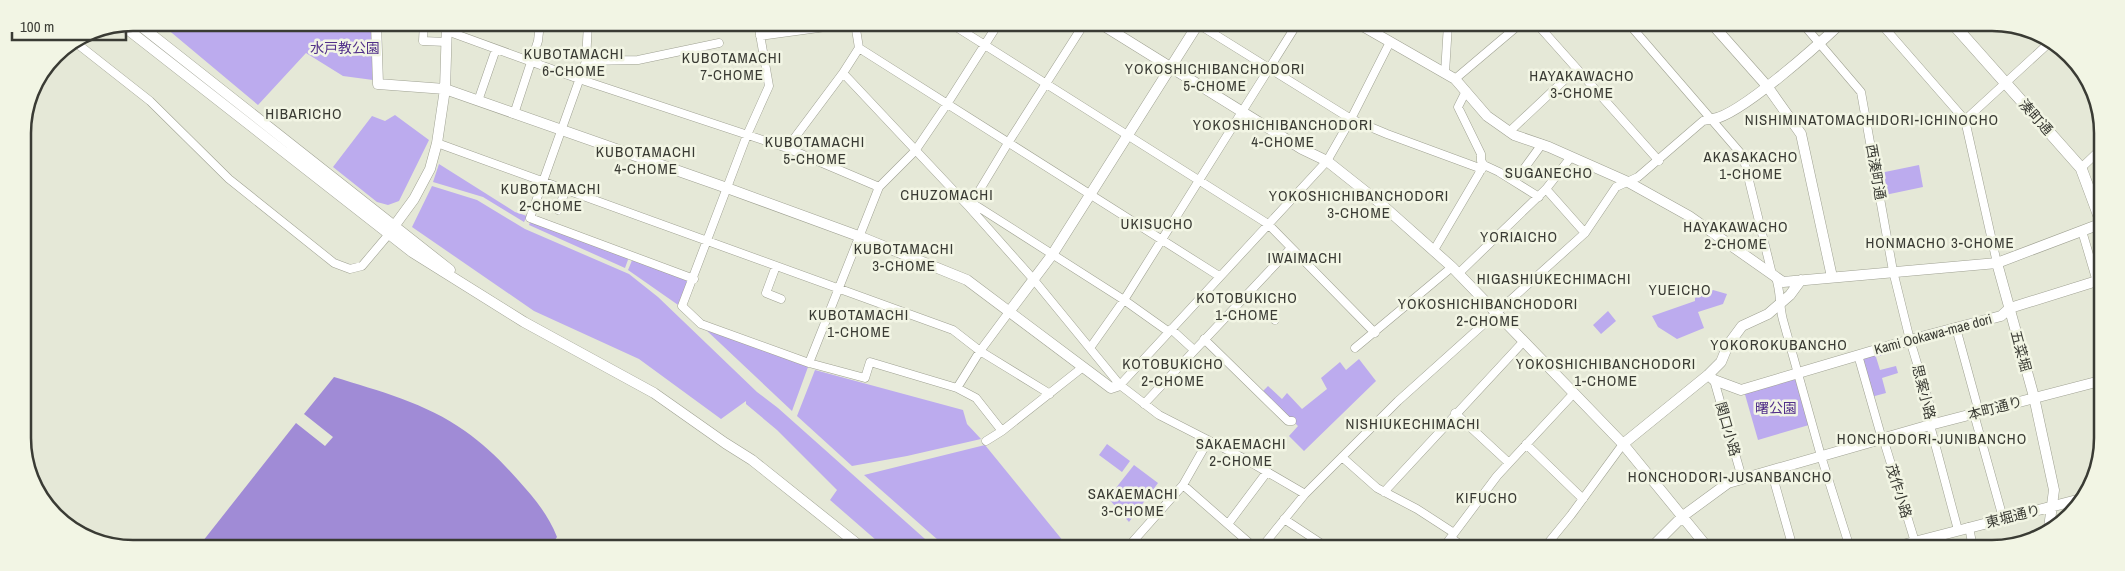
<svg xmlns="http://www.w3.org/2000/svg" width="2125" height="571" font-family="'Archivo Narrow','Noto Sans JP',sans-serif">
<rect width="100%" height="100%" fill="#e5e8d7"/>
<!-- green -->
<path fill="#bcabee" d="M160,23h211l2,57 -30,-4 -37,-23 -48,52z
M395,115l34,25 -30,61 -11,4 -11,-3 -44,-35 39,-51 13,5z
M439,164l76,48 12,4 -3,6 -41,-25 -50,-15z
M1919,165l4,22 -38,8 -5,-22z
M432,186l45,14 48,29 104,45 29,23 99,95 21,16 156,139h-50l-54,-47 7,-10 -60,-60 -31,-26v-3l-25,18 -82,-60 -105,-48 -122,-84z
M531,219l98,38 -4,11 -96,-43z
M633,258l56,22 -8,27 -53,-37z
M1713,290l14,4 -4,10 -25,8 6,16 -27,11 -19,-12 -6,-11 43,-15v-3z
M1608,311l8,10 -15,13 -8,-9z
M705,329l103,38 -16,44z
M1897,349v2l-21,6 4,13 16,-4 2,7 -16,5 4,15 -15,4 -10,-38z
M1359,359l17,22 -72,70 -15,-15 9,-10 -36,-34 6,-6 14,13 5,-6 15,16 25,-20 -6,-11 19,-16 6,8z
M815,370l148,40 4,14 14,15 -74,17 -55,10 -55,-50z
M1795,377l14,48 -51,15 -14,-49z
M1107,444l23,17 -8,11 -23,-17z
M985,445l83,102h-122l-82,-72z
M1134,465l24,18 -29,39 -21,-24z"/>
<!-- water -->
<path fill="#a08bd6" d="M334,377c45,14 92,26 131,54 20,14 37,31 53,49 16,18 30,34 39,57l-7,10 -351,-1 97,-123 29,23 8,-9 -29,-23z"/>
<g fill="none" stroke-linecap="round" stroke-linejoin="round">
<defs>
<path id="minor" d="M424,23l-1,18 23,1
M588,23l-2,38 -56,157 164,61
M758,23l11,63 -22,49 -65,171 19,18 108,39 56,15 5,-16 87,26 19,10 26,33
M950,23l318,201 107,109
M1198,24l153,95 36,15 95,35
M1537,24l122,137
M1629,24l114,132 29,118
M1803,24l58,68 32,179 17,69 24,80 1,4 -5,1 28,105
M1882,25l83,95 32,143
M447,31l132,48 208,69 92,39
M760,36l95,-13
M75,42l75,59 79,78 105,84 16,6 12,-3 27,-32
M2055,47l25,25
M859,48l360,228
M586,61l52,-1 81,-17
M843,73l127,135 64,72 86,105 39,30 86,44 60,35
M1445,73l3,-49
M1455,79l65,-55
M1466,91l-8,16 23,47v7l3,4 15,7 40,25
M478,101l18,-52
M514,114l24,-73 2,-18
M1965,120l84,-77
M1509,132l67,-63
M437,143l516,187 27,21 70,43
M787,148l56,-75 16,-25 -4,-25
M2081,168l19,-18
M1515,181l27,-37
M1546,189l39,44
M972,203l152,97 45,32
M970,206l38,-63 76,-119
M558,210l8,-21
M2082,231l18,61
M1434,250l50,-85
M776,266l-10,27 15,6
M1458,274l88,-85 25,-32
M1776,278c5,14 3,28 7,42l38,136 29,92
M1267,313l8,7
M1956,328l23,84 -5,2 29,104
M1171,329l23,21
M1204,339l84,82h4
M1090,348l34,-48 173,-276
M1355,348l97,-81
M1858,355l24,84 1,-1 32,104
M809,363l70,-176 36,-36 32,-47 51,-80
M1714,380l28,98
M1120,385l207,-224 24,-42 39,-77
M957,388l23,-37 29,-39
M1144,404l147,-156
M1455,413l54,50
M986,441l16,-10 81,-64
M1526,444l57,55
M1342,457l35,31 40,21 37,24
M1771,470l22,78
M1183,485l72,63
M1384,492l139,-150
M1284,519l44,29
M1228,524l39,-52
M1969,527l4,21
M1451,538l14,10
M1128,547l55,-62 25,-44
M1261,548l44,-54 93,-93 187,-168 31,-46 22,-10 65,-56 10,-2
M1443,548l54,-72 77,-83
M1544,548l27,-33 52,-71"/>
<path id="tertiary" d="M137,23l313,247
M376,23l2,61 67,5 282,99 134,49 106,43 144,108 9,-3
M1101,24l201,125 25,12 53,42 72,64 171,177 85,104
M1359,24l96,55 32,37 27,19 35,12 79,35 61,34 94,66 214,-19 103,-39
M1712,24l55,62 34,48 31,143
M122,25l290,227 112,70 130,71 71,50 27,17 109,87
M1713,119c27,-4 104,-73 127,-95
M392,229l22,-30 16,-30 7,-26 8,-54 2,-66
M1997,263l37,134 20,93 -5,38
M1009,312l43,-57 146,-231
M1708,375l6,5 27,10 169,-50 91,-24 9,-8 90,-28
M1623,444l85,-69 13,-13 7,-17 14,-19 26,-12 22,-19 11,-15
M1651,548l32,-32 45,-33 202,-58 170,-44
M1891,548l186,-48"/>
<path id="secondary" d="M1954,25l127,143 19,51"/>
</defs>
<!-- minor casing -->
<use href="#minor" stroke="#9fa192" stroke-width="9"/>
<!-- tertiary casing -->
<use href="#tertiary" stroke="#9fa192" stroke-width="11"/>
<!-- secondary casing -->
<use href="#secondary" stroke="#9fa192" stroke-width="12"/>
<!-- minor -->
<use href="#minor" stroke="#fff" stroke-width="8"/>
<!-- tertiary -->
<use href="#tertiary" stroke="#fff" stroke-width="10"/>
<!-- secondary -->
<use href="#secondary" stroke="#fff" stroke-width="11"/>
</g>
<g text-anchor="middle" dominant-baseline="central" stroke-width="5" stroke-linejoin="round" paint-order="stroke">
<!-- park labels -->
<g font-size="14" fill="#513089" stroke="#f2f5e4">
<text x="345" y="48">水戸教公園</text>
<text x="1776" y="408">曙公園</text>
</g>
<!-- street labels -->
<g font-size="14" fill="#3a3b34" stroke="#f2f5e4">
<text transform="translate(2036 117) rotate(48)">湊町通</text>
<text transform="translate(1876 172) rotate(80)">西湊町通</text>
<text transform="translate(1933 334) rotate(-15)">Kami Ookawa-mae dori</text>
<text transform="translate(2021 351) rotate(75)">五菜堀</text>
<text transform="translate(1924 392) rotate(76)">思案小路</text>
<text transform="translate(1995 408) rotate(-15)">本町通り</text>
<text transform="translate(1728 429) rotate(74)">関口小路</text>
<text transform="translate(1899 491) rotate(73)">茂作小路</text>
<text transform="translate(2013 516) rotate(-14)">東堀通り</text>
</g>
<!-- neighbourhood labels -->
<g font-size="15" letter-spacing="1" fill="#3a3b34" stroke="#f2f5e4">
<text x="574" y="53">KUBOTAMACHI<tspan x="574" dy="17">6-CHOME</tspan></text>
<text x="732" y="57">KUBOTAMACHI<tspan x="732" dy="17">7-CHOME</tspan></text>
<text x="1215" y="68">YOKOSHICHIBANCHODORI<tspan x="1215" dy="17">5-CHOME</tspan></text>
<text x="1582" y="75">HAYAKAWACHO<tspan x="1582" dy="17">3-CHOME</tspan></text>
<text x="304" y="113">HIBARICHO</text>
<text x="1872" y="119">NISHIMINATOMACHIDORI-ICHINOCHO</text>
<text x="1283" y="124">YOKOSHICHIBANCHODORI<tspan x="1283" dy="17">4-CHOME</tspan></text>
<text x="815" y="141">KUBOTAMACHI<tspan x="815" dy="17">5-CHOME</tspan></text>
<text x="646" y="151">KUBOTAMACHI<tspan x="646" dy="17">4-CHOME</tspan></text>
<text x="1751" y="156">AKASAKACHO<tspan x="1751" dy="17">1-CHOME</tspan></text>
<text x="1549" y="172">SUGANECHO</text>
<text x="551" y="188">KUBOTAMACHI<tspan x="551" dy="17">2-CHOME</tspan></text>
<text x="947" y="194">CHUZOMACHI</text>
<text x="1359" y="195">YOKOSHICHIBANCHODORI<tspan x="1359" dy="17">3-CHOME</tspan></text>
<text x="1157" y="223">UKISUCHO</text>
<text x="1736" y="226">HAYAKAWACHO<tspan x="1736" dy="17">2-CHOME</tspan></text>
<text x="1519" y="236">YORIAICHO</text>
<text x="1940" y="242">HONMACHO 3-CHOME</text>
<text x="904" y="248">KUBOTAMACHI<tspan x="904" dy="17">3-CHOME</tspan></text>
<text x="1305" y="257">IWAIMACHI</text>
<text x="1554" y="278">HIGASHIUKECHIMACHI</text>
<text x="1680" y="289">YUEICHO</text>
<text x="1247" y="297">KOTOBUKICHO<tspan x="1247" dy="17">1-CHOME</tspan></text>
<text x="1488" y="303">YOKOSHICHIBANCHODORI<tspan x="1488" dy="17">2-CHOME</tspan></text>
<text x="859" y="314">KUBOTAMACHI<tspan x="859" dy="17">1-CHOME</tspan></text>
<text x="1779" y="344">YOKOROKUBANCHO</text>
<text x="1173" y="363">KOTOBUKICHO<tspan x="1173" dy="17">2-CHOME</tspan></text>
<text x="1606" y="363">YOKOSHICHIBANCHODORI<tspan x="1606" dy="17">1-CHOME</tspan></text>
<text x="1413" y="423">NISHIUKECHIMACHI</text>
<text x="1932" y="438">HONCHODORI-JUNIBANCHO</text>
<text x="1241" y="443">SAKAEMACHI<tspan x="1241" dy="17">2-CHOME</tspan></text>
<text x="1730" y="476">HONCHODORI-JUSANBANCHO</text>
<text x="1133" y="493">SAKAEMACHI<tspan x="1133" dy="17">3-CHOME</tspan></text>
<text x="1487" y="497">KIFUCHO</text>
</g>
</g>
<!-- crop -->
<path d="M0 0H2125V571H0ZM133 31H1992A102 102 0 0 1 2094 133V438A102 102 0 0 1 1992 540H133A102 102 0 0 1 31 438V133A102 102 0 0 1 133 31Z" fill="#f2f5e4" fill-rule="evenodd"/>
<path fill="none" stroke="#3a3b34" stroke-width="2.5" d="M133 31H1992A102 102 0 0 1 2094 133V438A102 102 0 0 1 1992 540H133A102 102 0 0 1 31 438V133A102 102 0 0 1 133 31Z"/>
<!-- scale -->
<path d="M12 32v8h114v-8" fill="none" stroke="#3a3b34" stroke-width="2.5"/>
<text x="20" y="32" font-size="15" fill="#3a3b34" stroke="#f2f5e4" stroke-width="4" paint-order="stroke">100 m</text>
</svg>
